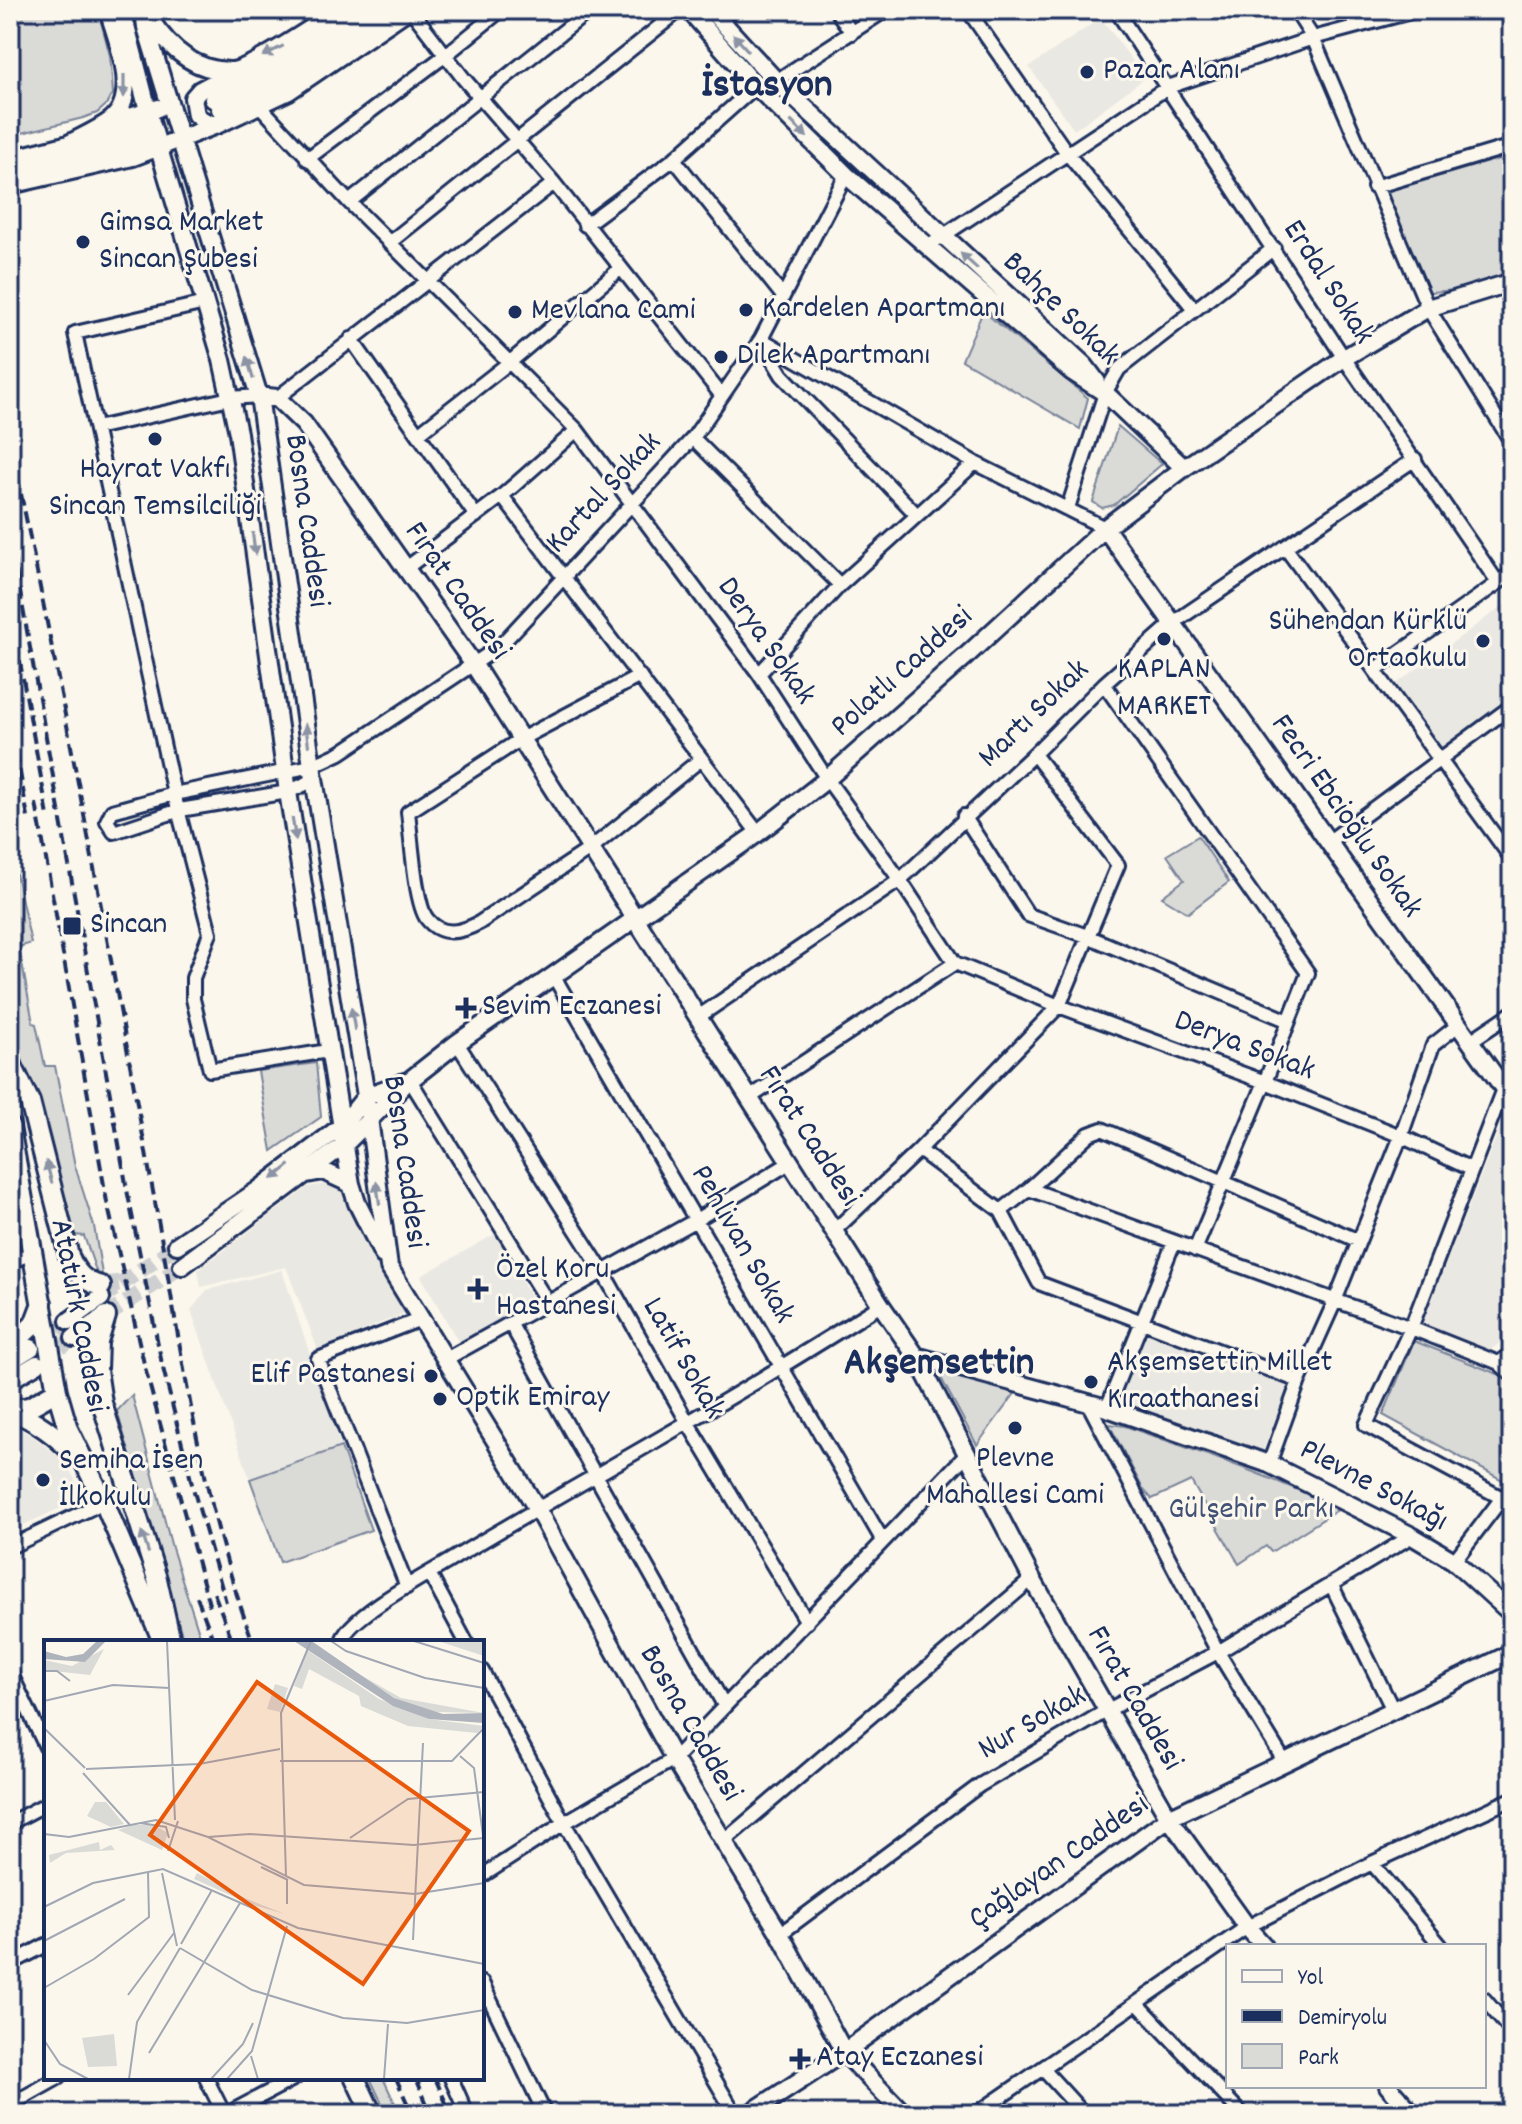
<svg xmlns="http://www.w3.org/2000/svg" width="1522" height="2124" font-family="Dekko,sans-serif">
<rect width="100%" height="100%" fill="#fbf7ec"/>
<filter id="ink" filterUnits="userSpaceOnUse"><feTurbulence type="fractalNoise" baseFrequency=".0125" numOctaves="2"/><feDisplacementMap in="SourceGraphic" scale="16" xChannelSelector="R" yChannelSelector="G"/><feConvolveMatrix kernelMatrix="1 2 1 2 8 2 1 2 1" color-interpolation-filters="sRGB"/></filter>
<g filter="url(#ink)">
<!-- built -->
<path fill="#eae8e2" d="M1101,18l44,60 -71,52 -45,-63z
M1512,599v102l-68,51 -48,-68z
M1506,1112l6,7v215l-23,17 -67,-26z
M331,1183l12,5 61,125 -86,37 -32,-83 -85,20 -3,-17 110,-83z
M495,1234l39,69 -74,42 -39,-69z
M282,1270l59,177 -91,32 -59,-169 16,-20z
M1145,1332l144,51 -27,70 -144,-51z
M10,1424l24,13 31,25 20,35 -75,34z"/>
<!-- green -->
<path fill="#dadad7" stroke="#7a849a" stroke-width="2" d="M10,10h88l12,46 2,23 1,15 -8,12 -8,7 -14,5 -73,18z
M1512,155v117l-54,18 -29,2 -38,-87 -3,-14z
M983,311l105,87 -8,31 -118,-69z
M1118,426l44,38 -48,41 -12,3 -9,-6z
M1198,836l31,46 -41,31 -26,-16 22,-17 -17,-25z
M10,846l21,97 -12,4 14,76 3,1 9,42h10l20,100 19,60 8,48h-5l-13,-38 -10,-1 -41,-144 -23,-66z
M316,1063l5,54 -49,34 -14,-80z
M1414,1341l94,37 4,4v94l-6,6 -123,-67z
M945,1371l71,21 -39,53 -37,-69z
M132,1395l40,153 30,94h-18l-67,-231z
M1109,1424l16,2c73,26 145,49 214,83l-68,43 -5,-6 -27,18 -48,-83 -39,18 -9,-10z
M341,1447l30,83 -91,32 -30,-83z
M370,2078h13l17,36h-13z"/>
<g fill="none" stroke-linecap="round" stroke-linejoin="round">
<!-- secondary-tunnel -->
<path stroke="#cecfd0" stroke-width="16" stroke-dasharray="16 8" stroke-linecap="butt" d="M140,126l73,-27
M146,138l74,-29
M101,1298l76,-53
M106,1316l76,-50
M38,1343l31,-22
M41,1361l33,-23"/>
<!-- primary-tunnel -->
<path stroke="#cecfd0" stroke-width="18" stroke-dasharray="18 9" stroke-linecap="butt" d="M101,1286l23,-3"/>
<defs>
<path id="street" d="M411,10l53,69 90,104 168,213
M836,10l16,23
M968,10l99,143 127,156
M1116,10l228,348 154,225
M1295,10l18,28 115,270 84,135
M260,106l89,96 228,228 182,244 68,105 73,101 55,83 104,43 206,76 136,54 70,33
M307,159l140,-105 54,-44
M674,159l108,136
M1374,187l138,-41
M349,202l241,-192
M585,225l89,-66 82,-73 20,-5 110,-71
M389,243l291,-233
M929,245l239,-158 145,-49 105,-28
M205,303l-130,30 99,461 36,139 -17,45v21l17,71 118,-19
M351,339l125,177
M761,339l214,124 130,65
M762,342l20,33 134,139
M277,398l277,-215
M96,428l134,-30 29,-2
M418,434l92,-72 110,-93
M693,438l147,147
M502,496l256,337
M1068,508l37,-115 14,-24 155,-121
M1285,547l227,312
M405,569l97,-73 75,-66
M1375,670l137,-97
M759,674l81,-89 135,-122
M640,676l-119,63 -113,73c3,22 7,92 19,107 15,19 35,13 52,4l111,-74 111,-90
M1104,684l204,289 -43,109 -70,168
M314,780l-26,12 -108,18 -66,22 -7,-11 5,-10 62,-17 138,-28 28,-13 159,-106 194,-209 68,-99 85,-164
M964,816l64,99 59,21 202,85
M1328,842l184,-136
M553,975l330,566
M698,1017l202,-137 134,-126 70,-70 69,-61 242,-164
M1469,1042l43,-29
M457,1043l146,229 85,151 119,199
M410,1080l138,223
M749,1098l206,-135
M919,1150l82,61 38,72 260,98
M1029,1189l60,-55 13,-5 257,112
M1001,1211l28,-22 382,139 88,35 13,12
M835,1230l84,-80 140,-144 59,-141 -84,-111
M10,1262l22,-9
M510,1323l214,382
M446,1359l250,-139 95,-58
M1499,1363l13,-10
M1088,1403l130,249 66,109
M1107,1408l67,-166
M1269,1464l30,-83 36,-80 66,-165 32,-91 24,-19
M1502,1498l-136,-73 45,-97 92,-239
M10,1547l94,-45
M1454,1561l48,-63 10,-9
M429,1573l37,69
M1331,1584l62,126
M407,1587l-89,-228 103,-40
M342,1642c3,-23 82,-66 104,-79 80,-49 162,-94 242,-141 65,-37 129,-77 193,-117
M482,1671l82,152 171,291
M10,1672l36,75
M10,1823l36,-19
M724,1841l308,-262
M1372,1863l69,83
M482,1876l82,-53 110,-64 294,-306
M780,1934l200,-149 126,-74 112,-59 194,-116
M10,1964l36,-19
M482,1983l63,131
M1484,1999l28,33
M1138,2004l104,110
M1043,2069l41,45
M206,2078l18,36
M451,2078l16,36
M10,2105l48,-27
M227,2114l68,-36
M976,2114l271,-187 125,-64 140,-64"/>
<path id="secondary" d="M122,10l29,112 71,238 16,73 50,359 63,392 6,19 26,52
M144,10l2,17 113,369 53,370 54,330 23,171 147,240 138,252 106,175 64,118 60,62
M689,10l67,76 90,89 225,196 34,22 79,75
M711,10l65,71 309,285 12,16
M150,19c18,28 44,52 80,52 18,0 91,-49 109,-61
M234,72l-34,18 -7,8 3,17c8,7 13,10 25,8l68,-32 119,-81
M213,99l88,-46 58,-43
M220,109l92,-48 74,-51
M108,124l50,-16
M66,145c15,-8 32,-15 45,-25 30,-24 6,-80 -3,-110
M10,159l130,-33
M10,173l136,-35
M10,185l123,-28 86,-33
M259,396l18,2 27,26 170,241 407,640 35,51 116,223 137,239 78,109 17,19
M1105,528l407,572
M307,1174l16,-3 28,13
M177,1245l80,-54 86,-66 23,-29 44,-16 47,-37 301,-210 69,-54 139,-123 139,-128 79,-60 160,-110 84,-50 84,-26
M182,1266l162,-121 59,-59
M69,1321l32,-23
M74,1338l32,-22
M916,1356l191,52 162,56 143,72 42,25 58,53
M10,1361l21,-13
M10,1380l27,-16
M1388,2086l25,28
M749,2114l95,-62 325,-234 343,-165"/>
<path id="primary" d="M10,1061l20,41 39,154c7,17 14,25 32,30
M10,1127l47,264 11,38 36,73 59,140
M106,1316l-8,26 -1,28 5,33 55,176 14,63
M10,1347l24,-23 8,-21
M10,1410l19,-3 28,-16
M10,1411c24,7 48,26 65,44
M355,2078l17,36"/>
</defs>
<!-- street casing -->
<use href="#street" stroke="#1b2f5e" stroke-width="18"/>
<!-- secondary casing -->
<use href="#secondary" stroke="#1b2f5e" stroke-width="22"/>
<!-- primary casing -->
<use href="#primary" stroke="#1b2f5e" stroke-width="24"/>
<!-- street -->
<use href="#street" stroke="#fbf7ec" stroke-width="12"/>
<!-- secondary -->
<use href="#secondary" stroke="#fbf7ec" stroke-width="16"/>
<!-- primary -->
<use href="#primary" stroke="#fbf7ec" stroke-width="18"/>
<!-- rail -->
<path stroke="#1b2f5e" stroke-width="4" stroke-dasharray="12 6" stroke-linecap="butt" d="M10,441c52,247 97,496 142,745 28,152 47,310 101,456
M10,536l118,659 34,169 31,124 33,114
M10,607l38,209
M10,717l19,106
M36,803l71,399 38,166 65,240
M214,1593l19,49
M197,1597l17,45
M396,2078l16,36
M416,2078l15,36
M435,2078l16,36"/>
</g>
<!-- one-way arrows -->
<defs><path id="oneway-solid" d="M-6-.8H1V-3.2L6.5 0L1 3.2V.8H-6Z" transform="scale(2)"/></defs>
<g fill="#8b93a5">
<use href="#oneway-solid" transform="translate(741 43) rotate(-132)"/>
<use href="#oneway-solid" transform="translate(273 51) rotate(153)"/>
<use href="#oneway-solid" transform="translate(124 86) rotate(90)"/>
<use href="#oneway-solid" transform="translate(799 129) rotate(45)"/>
<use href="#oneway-solid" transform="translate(969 261) rotate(-137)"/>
<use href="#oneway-solid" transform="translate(250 368) rotate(-106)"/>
<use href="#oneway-solid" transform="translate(254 544) rotate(82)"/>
<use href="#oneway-solid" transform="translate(307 735) rotate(-98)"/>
<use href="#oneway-solid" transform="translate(294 829) rotate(81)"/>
<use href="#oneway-solid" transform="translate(353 1019) rotate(-99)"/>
<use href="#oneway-solid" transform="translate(49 1172) rotate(-104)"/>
<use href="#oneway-solid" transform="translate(281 1172) rotate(142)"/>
<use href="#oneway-solid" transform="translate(378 1193) rotate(-98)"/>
<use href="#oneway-solid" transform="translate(145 1542) rotate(-108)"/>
</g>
</g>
<!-- markers -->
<g fill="#1b2f5e" stroke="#fbf7ec" stroke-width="3">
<circle cx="1087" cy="72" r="8"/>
<circle cx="83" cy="242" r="8"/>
<circle cx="746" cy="310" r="8"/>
<circle cx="515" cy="312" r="8"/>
<circle cx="721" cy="357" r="8"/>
<circle cx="155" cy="439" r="8"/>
<circle cx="1164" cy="639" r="8"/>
<circle cx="1483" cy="641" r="8"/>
<rect x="62" y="916" width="20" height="20" rx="4"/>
<path d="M462 996h8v8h8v8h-8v8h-8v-8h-8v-8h8z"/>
<path d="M474 1277h8v8h8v8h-8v8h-8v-8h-8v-8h8z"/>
<circle cx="431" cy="1376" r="8"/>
<circle cx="1091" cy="1382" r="8"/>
<circle cx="440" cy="1399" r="8"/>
<circle cx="1015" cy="1428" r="8"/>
<circle cx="43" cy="1480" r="8"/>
<path d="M796 2047h8v8h8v8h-8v8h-8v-8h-8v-8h8z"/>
</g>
<g text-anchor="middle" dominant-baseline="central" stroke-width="6" stroke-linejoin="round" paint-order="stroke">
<!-- poi labels -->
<g font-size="32" fill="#1b2f5e" stroke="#fbf7ec" text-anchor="start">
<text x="1103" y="72">Pazar Alanı</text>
<text x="99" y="224">Gimsa Market<tspan x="99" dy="37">Sincan Şubesi</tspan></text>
<text x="762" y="310">Kardelen Apartmanı</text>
<text x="531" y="312">Mevlana Cami</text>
<text x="737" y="357">Dilek Apartmanı</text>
<text x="155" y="471" text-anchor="middle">Hayrat Vakfı<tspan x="155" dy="37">Sincan Temsilciliği</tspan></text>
<text x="1467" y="623" text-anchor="end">Sühendan Kürklü<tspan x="1467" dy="37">Ortaokulu</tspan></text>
<text x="1164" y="671" text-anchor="middle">KAPLAN<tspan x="1164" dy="37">MARKET</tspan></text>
<text x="90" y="926">Sincan</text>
<text x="482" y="1008">Sevim Eczanesi</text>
<text x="496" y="1271">Özel Koru<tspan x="496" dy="37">Hastanesi</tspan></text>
<text x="1107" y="1364">Akşemsettin Millet<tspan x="1107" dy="37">Kıraathanesi</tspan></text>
<text x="415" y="1376" text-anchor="end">Elif Pastanesi</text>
<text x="456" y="1399">Optik Emiray</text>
<text x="1015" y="1460" text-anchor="middle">Plevne<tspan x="1015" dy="37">Mahallesi Cami</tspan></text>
<text x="59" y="1462">Semiha İsen<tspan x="59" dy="37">İlkokulu</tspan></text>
<text x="816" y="2059">Atay Eczanesi</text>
</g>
<!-- street labels -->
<g font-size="32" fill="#1b2f5e" stroke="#fbf7ec">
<text transform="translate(1327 283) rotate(57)">Erdal Sokak</text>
<text transform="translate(1060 310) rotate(44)">Bahçe Sokak</text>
<text transform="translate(605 494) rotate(-47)">Kartal Sokak</text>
<text transform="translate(305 521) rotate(82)">Bosna Caddesi</text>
<text transform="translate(456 592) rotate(55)">Fırat Caddesi</text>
<text transform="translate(765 642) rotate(55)">Derya Sokak</text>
<text transform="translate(903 673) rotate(-42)">Polatlı Caddesi</text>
<text transform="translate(1035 715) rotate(-44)">Martı Sokak</text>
<text transform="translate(1345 817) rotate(55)">Fecri Ebcioğlu Sokak</text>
<text transform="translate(1244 1047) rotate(21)">Derya Sokak</text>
<text transform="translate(808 1137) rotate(57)">Fırat Caddesi</text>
<text transform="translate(403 1162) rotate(82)">Bosna Caddesi</text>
<text transform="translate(741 1245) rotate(60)">Pehlivan Sokak</text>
<text transform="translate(77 1316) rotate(79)">Atatürk Caddesi</text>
<text transform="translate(682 1359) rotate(60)">Latif Sokak</text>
<text transform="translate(1373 1487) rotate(28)">Plevne Sokağı</text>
<text transform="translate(1133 1699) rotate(60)">Fırat Caddesi</text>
<text transform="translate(689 1724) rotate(60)">Bosna Caddesi</text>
<text transform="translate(1033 1724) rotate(-30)">Nur Sokak</text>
<text transform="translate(1060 1863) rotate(-35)">Çağlayan Caddesi</text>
</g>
<!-- park labels -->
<g font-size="32" fill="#415176" stroke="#fbf7ec">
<text x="1251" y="1511">Gülşehir Parkı</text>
</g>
<!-- district labels -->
<g font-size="40" font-weight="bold" fill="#1b2f5e" stroke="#fbf7ec">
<text x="767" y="87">İstasyon</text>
<text x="939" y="1365">Akşemsettin</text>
</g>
</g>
<!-- overview -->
<g transform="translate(44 1640)">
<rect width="440" height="440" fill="#fbf7ec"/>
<path d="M394,1h45l1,15 -43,-14zM60,9l-14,26 -46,-5v-10l28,6zM263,10l72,49 50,20 55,7 -7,7 -69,-7 -47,-20 -2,-10 -50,-27 -7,20 -8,-3zM306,29l51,29 83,15 -53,-1 -37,-14zM231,44l13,4 -8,24 -13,-3zM51,162h11l18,22 -13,3 -24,-11zM89,185h21l14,8 -6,17 -44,-20zM55,202l1,8 11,-5 4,5 -49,3 -16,10 -1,-8zM153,233l50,26 38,15 -35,-10 -56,-25zM70,394l3,32 -29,1 -6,-29z" fill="#dadad7"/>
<path d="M53,1h9l-21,21 -41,-3v-8l22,6 17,-3zM250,1l19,1 81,56 49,16 41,-1v10l-55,-4 -36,-13z" fill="#afb3bb"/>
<path fill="none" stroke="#a1a7b3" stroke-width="2" d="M123,1l8,179M287,1l15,10 79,27 59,10M370,1l70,22M0,31h13l13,10M0,61l69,-16 56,3M0,88l41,40M416,116l14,12 10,75M236,121h172l32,-33M42,129l113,-5 81,-15M39,133l47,52M96,183l26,4 3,11M0,194l25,3 87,-17 52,17 96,48 111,9 69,-11M164,197l42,-3 164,11 70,-7M306,198l58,-39 76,-7M124,211l10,-30M217,227l27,13M118,233l15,73M242,236l-5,-163 30,-72M243,239v25M0,267l49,-24 70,-14 135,59 186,36M369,300l10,-197M0,301l81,-42M137,304l31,-54M136,308l72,42 91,28 64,5 77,-13M0,348l50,-29 55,-42 -1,-45M84,355l46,-62M0,400l16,24 28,15M105,413l91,-150M207,416l7,23M85,439l8,-57 43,-74M167,439l32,-35 10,-21M183,439l25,-28 35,-125M340,439l4,-55"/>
<path fill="#e8590c" fill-opacity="0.15" stroke="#e8590c" stroke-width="4" d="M213,42l212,149 -106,153 -213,-149z"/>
<rect width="440" height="440" fill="none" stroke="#1b2f5e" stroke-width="4"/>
</g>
<!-- margin -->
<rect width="1522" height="2124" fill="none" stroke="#fbf7ec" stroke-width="40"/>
<rect x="20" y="20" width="1482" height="2084" fill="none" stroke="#1b2f5e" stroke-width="3" filter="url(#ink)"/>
<!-- legend -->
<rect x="1226" y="1944" width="260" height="144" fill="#fbf7ec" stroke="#a1a7b3" stroke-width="2"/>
<rect x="1242" y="1970" width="40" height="12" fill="#fbf7ec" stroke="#a1a7b3" stroke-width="2"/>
<text x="1298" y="1984" font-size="24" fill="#1b2f5e">Yol</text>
<rect x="1242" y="2010" width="40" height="12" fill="#1b2f5e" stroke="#a1a7b3" stroke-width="2"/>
<text x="1298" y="2024" font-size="24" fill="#1b2f5e">Demiryolu</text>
<rect x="1242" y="2044" width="40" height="24" fill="#dadad7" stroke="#a1a7b3" stroke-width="2"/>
<text x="1298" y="2064" font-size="24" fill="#1b2f5e">Park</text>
</svg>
